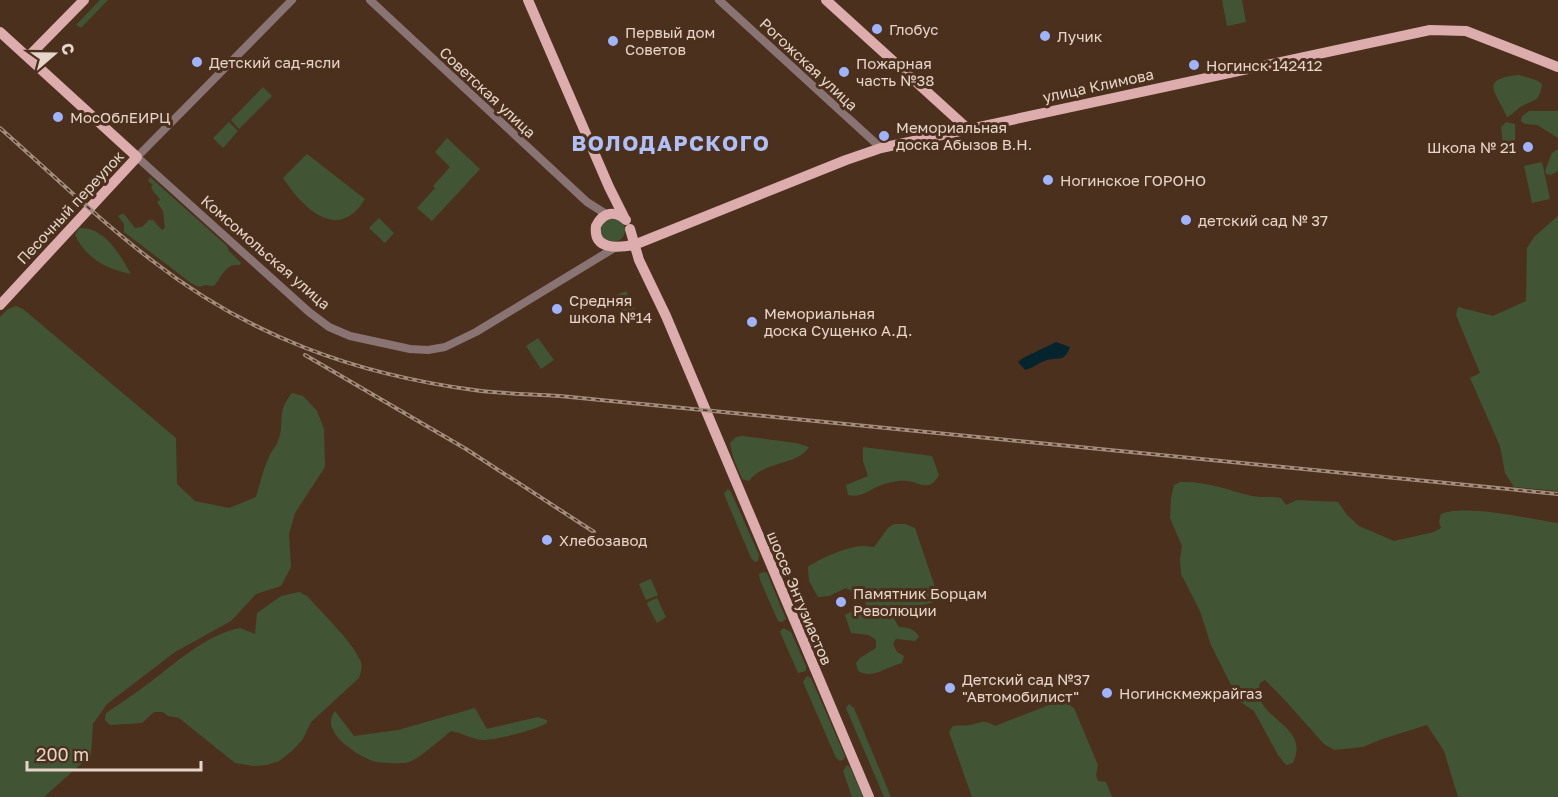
<svg xmlns="http://www.w3.org/2000/svg" width="1558" height="797" font-family="'Golos Text',sans-serif">
<rect width="100%" height="100%" fill="#4b301d"/>
<!-- green -->
<path fill="#415535" d="M100,0h8l-27,28 -5,-3z
M1222,0h20l4,22 -19,4z
M1519,75l17,5 6,4c-3,21 -9,14 -23,24 -5,4 -7,7 -12,9 -11,-25 -29,-38 12,-42z
M263,87l9,9 -33,33 -8,-9z
M1529,111h29v27l-21,-13 -12,-1 -4,-3 1,-5z
M229,122l9,9 -15,17 -10,-10z
M1506,122l9,2v24l-6,5 -5,-2 -3,-24z
M447,138l33,31 -48,52 -15,-13 18,-20 -2,-2 17,-19 -15,-15z
M1558,149v22l-7,4 -5,-1 -1,-3 7,-18z
M307,154l58,45c-27,45 -63,8 -82,-21z
M1542,162l8,37 -18,4 -8,-37z
M150,177l77,69 2,5 12,12 -1,2c-13,-2 -18,10 -25,20l-3,1 -7,-1 -6,2 -8,-4 -67,-51v-8l-6,-8 3,-2h3l11,14 7,-1 7,-7h4l9,10 3,-2 -2,-17 -6,-9 3,-2c-2,-5 -7,-7 -9,-13l2,-2 -5,-4z
M1558,216v275l-44,-4 -9,-14 -5,-27 -30,-68 10,-5 -24,-58 2,-8 35,9 33,-15 1,-53 8,-12z
M601 230a12 12 0 1 1 24 0a12 12 0 1 1-24 0Z
M379,218l15,15 -9,10 -16,-15z
M79,228c26,-1 41,27 52,46 -25,-5 -44,-15 -56,-39z
M626,291l9,18 -11,5 -9,-18z
M16,306l7,3 153,129 1,46 18,17 34,7 27,-11c4,-13 7,-28 13,-40 2,-6 7,-10 9,-16 8,-21 -3,-27 14,-48l11,3 14,15 7,18 1,38 -30,46 -6,21 2,33 -10,19 -25,8 -25,27 -56,31 -68,52 -14,20 -2,31 -47,42h-44v-480l8,-8z
M538,338l16,22 -13,9 -15,-23z
M742,436l54,7 13,4c-10,18 -46,14 -60,34l-7,-2 -9,-22 -3,-14 6,-6z
M863,447l69,9 7,19c-10,19 -21,6 -32,6 -9,-1 -20,2 -28,5 -12,5 -18,12 -31,9l-2,-10 22,-9 -5,-15z
M1180,482c28,-1 47,8 72,14 10,2 20,0 29,2l5,7 11,-5 41,2 9,13 12,11 35,15 40,-9 7,-4 -2,-6 2,-8c25,-10 89,5 117,9v274h-100l-14,-46 -17,-26 -45,14 -19,8 -29,3 -10,-6 -42,-47 -17,-17 -5,3c-11,36 52,40 33,80l-7,2 -8,-10 -24,-44 -15,-10 -28,-56 -11,-34 -19,-37 -1,-14 2,-14 -12,-28 1,-20 3,-13z
M728,489l3,3 28,63 -1,6 -3,1 -4,-4 -25,-59 -2,-6z
M894,524h11l10,4 22,65 -5,10 -33,6 -6,8 6,10c9,1 15,1 20,10l-4,4 -19,-2 -3,5 4,8 7,4 -2,7c-15,3 -28,17 -44,8l-2,-8 4,-5 16,-10v-8l-7,-5 -18,-2 -6,-18 9,-5 12,-4 -1,-8 -19,-10 -17,8 -11,1 -9,-16 -1,-14c10,-8 43,-22 56,-21 3,0 6,1 10,1l14,-19z
M763,572l4,1 19,46 -4,3 -4,-1 -18,-41 -1,-6z
M651,579l7,16 -12,5 -7,-16z
M299,592l8,4c15,17 44,44 53,64 3,6 1,12 -1,18l-48,44 -8,17 -11,12 -13,10 -12,4 -13,1 -19,-3 -56,-45 -11,-2 -5,-4h-9l-12,11 -32,2 -5,-5 1,-7c12,-8 24,-16 35,-24 28,-20 64,-55 99,-61l15,6 2,-21 24,-17z
M657,598l9,19 -9,6 -10,-19 1,-2z
M783,628l8,4 15,34v5l-8,2 -18,-41z
M807,676l4,2 34,78 -1,3 -4,2 -4,-3 -33,-76z
M1062,700l12,8 24,57 -2,10 2,6 8,1 6,15h-140l-23,-65 4,-6c5,-1 12,0 17,-1 11,-2 14,-6 25,1z
M849,704l5,4 37,89h-7l-38,-89z
M475,708l12,21 51,-12 9,3v3c-9,6 -53,18 -64,17 -11,-1 -21,-7 -32,-9 -9,7 -32,28 -42,31 -5,2 -27,1 -33,0 -17,-5 -58,-30 -41,-51l19,25 44,-6z
M847,765l3,2 13,30h-11l-9,-26z"/>
<!-- water -->
<path fill="#05242d" d="M1056,342l14,5c-6,15 -9,10 -23,13 -7,2 -14,8 -22,10l-7,-8 5,-4z"/>
<g fill="none" stroke-linecap="round" stroke-linejoin="round">
<!-- minor -->
<path stroke="#8a7373" stroke-width="8" d="M292,0l-155,157 172,155 20,15 21,9 60,13 18,1 17,-3 31,-15 140,-85
M370,0l217,202 19,12
M719,0l162,148"/>
<!-- major -->
<path stroke="#ddadae" stroke-width="10" d="M528,0l81,187 16,32
M826,0l143,130
M0,32l137,125 -137,148
M28,57l56,-57
M626,220c-11,-10 -23,-8 -30,6 -3,24 21,22 38,19l212,-85 35,-12 549,-118 36,1 92,36
M630,229l9,31 27,56 203,481"/>
<defs>
<path id="rail" d="M0,128c51,45 100,93 154,134 96,74 200,112 320,128 28,4 57,4 86,6l998,98
M305,355l161,94 128,83"/>
</defs>
<!-- rail casing -->
<use href="#rail" stroke="#a28c7d" stroke-width="4"/>
<!-- rail -->
<use href="#rail" stroke="#4b301d" stroke-width="1.5" stroke-dasharray="4.5" stroke-linecap="butt"/>
</g>
<!-- markers -->
<g fill="#a0b3fd" stroke="#4b301d" stroke-width="2">
<circle cx="877" cy="29" r="6"/>
<circle cx="1045" cy="36" r="6"/>
<circle cx="613" cy="41" r="6"/>
<circle cx="197" cy="62" r="6"/>
<circle cx="1194" cy="65" r="6"/>
<circle cx="844" cy="72" r="6"/>
<circle cx="58" cy="117" r="6"/>
<circle cx="884" cy="136" r="6"/>
<circle cx="1528" cy="147" r="6"/>
<circle cx="1048" cy="180" r="6"/>
<circle cx="1186" cy="220" r="6"/>
<circle cx="557" cy="309" r="6"/>
<circle cx="752" cy="322" r="6"/>
<circle cx="547" cy="540" r="6"/>
<circle cx="841" cy="602" r="6"/>
<circle cx="950" cy="688" r="6"/>
<circle cx="1107" cy="693" r="6"/>
</g>
<g text-anchor="middle" dominant-baseline="central" stroke-width="6" stroke-linejoin="round" paint-order="stroke">
<!-- poi labels -->
<g font-size="15" fill="#e7d5ca" stroke="#4b301d" text-anchor="start">
<text x="889" y="29">Глобус</text>
<text x="625" y="32">Первый дом<tspan x="625" dy="17">Советов</tspan></text>
<text x="1057" y="36">Лучик</text>
<text x="209" y="62">Детский сад-ясли</text>
<text x="856" y="63">Пожарная<tspan x="856" dy="17">часть №38</tspan></text>
<text x="1206" y="65">Ногинск 142412</text>
<text x="70" y="117">МосОблЕИРЦ</text>
<text x="896" y="127">Мемориальная<tspan x="896" dy="17">доска Абызов В.Н.</tspan></text>
<text x="1516" y="147" text-anchor="end">Школа № 21</text>
<text x="1060" y="180">Ногинское ГОРОНО</text>
<text x="1198" y="220">детский сад № 37</text>
<text x="569" y="300">Средняя<tspan x="569" dy="17">школа №14</tspan></text>
<text x="764" y="313">Мемориальная<tspan x="764" dy="17">доска Сущенко А.Д.</tspan></text>
<text x="559" y="540">Хлебозавод</text>
<text x="853" y="593">Памятник Борцам<tspan x="853" dy="17">Революции</tspan></text>
<text x="962" y="679">Детский сад №37<tspan x="962" dy="17">"Автомобилист"</tspan></text>
<text x="1119" y="693">Ногинскмежрайгаз</text>
</g>
<!-- street labels -->
<g font-size="15" fill="#e7d5ca" stroke="#4b301d">
<text transform="translate(809 64) rotate(43)">Рогожская улица</text>
<text transform="translate(1098 85) rotate(-12)">улица Климова</text>
<text transform="translate(488 92) rotate(43)">Советская улица</text>
<text transform="translate(70 207) rotate(-47)">Песочный переулок</text>
<text transform="translate(266 252) rotate(41)">Комсомольская улица</text>
<text transform="translate(800 598) rotate(67)">шоссе Энтузиастов</text>
</g>
<!-- district labels -->
<g font-size="21" font-weight="bold" letter-spacing="1.5" fill="#b0bff6" stroke="#4b301d">
<text x="671" y="143">ВОЛОДАРСКОГО</text>
</g>
</g>
<!-- north arrow -->
<g transform="translate(54 54) rotate(70)" stroke="#4b301d" stroke-width="4.5" paint-order="stroke">
<path d="M0-4.5L10 22L0 15L-10 22Z" fill="#e7d5ca"/>
<text y="-9" font-size="16" font-weight="bold" text-anchor="middle" fill="#e7d5ca">С</text>
</g>
<!-- scale -->
<path d="M27 761v9h174v-9" fill="none" stroke="#e7d5ca" stroke-width="3"/>
<text x="36" y="761" font-size="18" fill="#e7d5ca" stroke="#4b301d" stroke-width="4.5" paint-order="stroke">200 m</text>
</svg>
